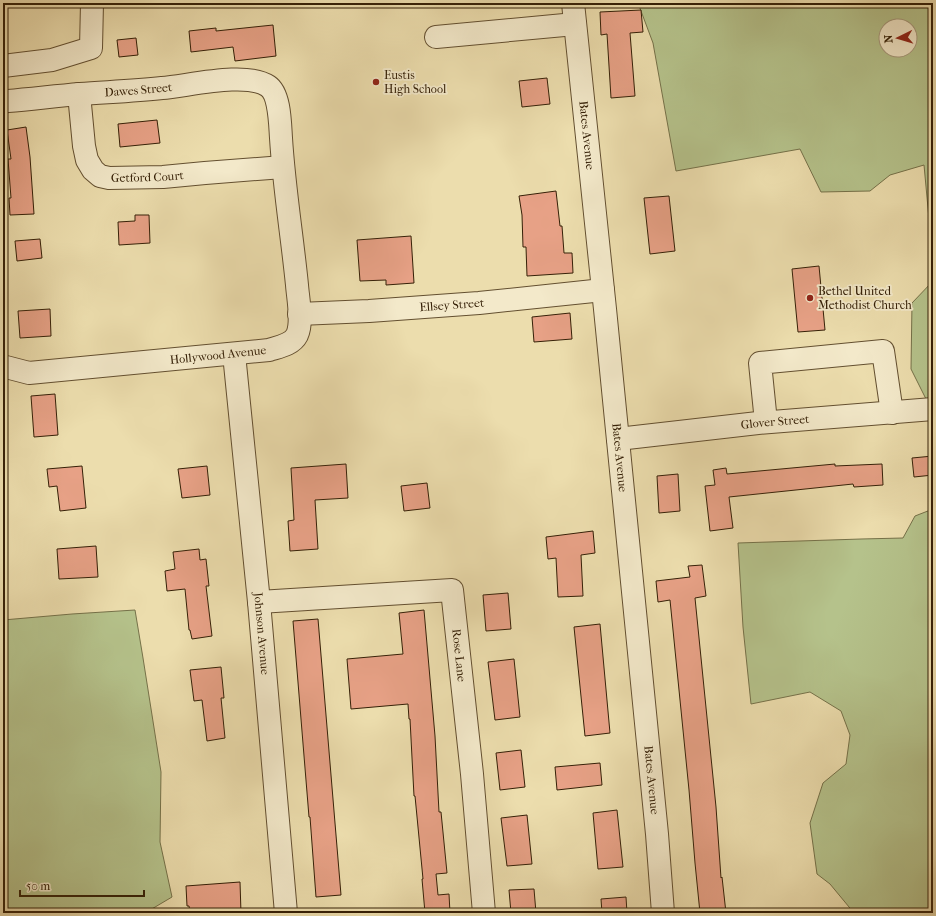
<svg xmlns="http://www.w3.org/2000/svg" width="936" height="916" font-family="'IM FELL French Canon',serif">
<rect width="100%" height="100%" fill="#ecddad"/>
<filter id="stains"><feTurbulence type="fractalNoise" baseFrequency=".005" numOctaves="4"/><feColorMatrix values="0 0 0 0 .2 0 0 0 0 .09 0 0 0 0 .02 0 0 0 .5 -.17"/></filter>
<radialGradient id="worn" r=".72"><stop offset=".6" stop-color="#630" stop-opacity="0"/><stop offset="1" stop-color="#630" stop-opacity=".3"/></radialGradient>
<!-- green -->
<path fill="#b5c28b" stroke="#757149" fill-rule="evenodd" d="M638,3h295v259l-9,-97 -34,10 -20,16 -49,1 -21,-43 -124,22 -23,-128zM886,26h24v24h-24z
M933,281v132l-22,-44 1,-66z
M933,509v404h-79l-24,-29 -13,-10 -7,-51 13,-40 23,-19 4,-29 -9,-24 -31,-19 -59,12 -8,-77 -5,-84 123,-4 42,-1 12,-22z
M135,610l8,48 18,114 -1,70 12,55 -27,16h-142v-293l69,-6z"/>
<!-- building -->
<path fill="#e7a186" stroke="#352007" d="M641,10l2,22 -13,1 5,63 -24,2 -4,-64 -6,1 -1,-23z
M273,25l3,31 -41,5 -2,-14 -42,5 -2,-21 27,-3v3z
M136,38l2,17 -19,2 -2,-17z
M547,78l3,26 -28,3 -3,-26z
M157,120l3,23 -40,4 -2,-23z
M26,127l4,30 4,57 -24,1 -1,-17h2l-3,-39h3l-4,-29z
M556,191l4,35h2l2,27h8l1,20 -46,3 -1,-29h-3l-1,-32 -3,-19z
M669,196l6,55 -25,3 -6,-56z
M135,215h14l1,28 -31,2 -1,-23 17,-1z
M411,236l3,47 -28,2v-5l-26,1 -3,-41z
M40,239l2,19 -25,3 -2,-20z
M819,266l6,64 -27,2 -6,-63z
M50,309l1,27 -31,2 -2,-27z
M570,313l2,26 -38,3 -2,-25z
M55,394l3,41 -24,2 -3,-41z
M933,456v19l-19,2 -2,-19z
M346,464l2,34 -33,2 3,49 -28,2 -2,-30 6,-1 -3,-52z
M835,464v2l47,-2 1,21 -29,2 -1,-3 -124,13 4,31 -23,3 -5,-45 10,-1 -2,-15 13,-2 1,6z
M82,466l4,42 -26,3 -3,-25 -8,1 -2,-18z
M207,466l3,29 -28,3 -4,-29z
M678,474l2,37 -21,2 -2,-37z
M427,483l3,25 -26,3 -3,-25z
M593,531l2,22 -14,2 2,41 -25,1 -2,-39 -8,1 -2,-22z
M96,546l2,31 -39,2 -2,-30z
M199,549l1,11 6,-1 3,27h-3l6,50 -20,3 -2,-9h-1l-4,-41 -18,2 -2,-20 10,-2 -2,-17z
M702,565l4,31 -11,2 21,209 5,71 1,-1 4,36h-26l-5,-50 -6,-73 -19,-190 -12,2 -2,-21 34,-4 -2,-11z
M508,593l3,36 -25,2 -3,-36z
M424,610l11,126 4,76h2l6,61 -11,1 2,21 11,-1 1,19h-25l-3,-34h1l-8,-83h-1l-4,-77h-1l-1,-15 -57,5 -4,-50 56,-5 -4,-41z
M318,619l23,276 -25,2 -6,-80h-1l-16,-196z
M600,624l10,109 -25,3 -11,-109z
M514,659l6,58 -25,3 -7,-58z
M221,667l3,31h-3l4,40 -18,3 -5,-41 -8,1 -4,-31z
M521,750l4,37 -25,3 -4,-37z
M600,763l2,22 -45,5 -2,-23z
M617,810l6,57 -25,2 -5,-56z
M527,815l5,49 -25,2 -6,-48z
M240,882l1,31h-51l-1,-7h-2l-1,-20z
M534,889l2,24h-25l-2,-23z
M626,897l1,16h-25l-1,-14z"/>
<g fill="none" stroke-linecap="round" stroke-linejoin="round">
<defs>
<g id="minor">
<path id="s1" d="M573,3l32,306 52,525 6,79"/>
<path d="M436,37l139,-13"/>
<path d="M3,66l49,-6 39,-12 1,-45"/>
<path id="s2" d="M79,94l5,52 3,14 6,10 7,6 9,2 54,-1 42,-4 78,-6"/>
<path id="s3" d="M3,102l5,-1c24,-2 48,-5 72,-7 27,-2 55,-3 82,-6 26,-2 84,-17 106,-2 12,8 12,38 13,52 3,49 11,97 16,147 1,14 6,37 0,50 -5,10 -19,12 -28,15l-240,23 -23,-6"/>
<path id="s4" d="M299,314l70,-3 110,-8 124,-13"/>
<path id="s5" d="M234,354l25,248 27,311"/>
<path d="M766,422l-6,-59 123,-12 9,62"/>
<path id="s6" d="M618,439l140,-16 175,-14"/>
<path id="s7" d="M259,602l193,-12 20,184 12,139"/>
</g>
</defs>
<!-- minor casing -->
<use href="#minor" stroke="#634f30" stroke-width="24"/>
<!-- minor -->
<use href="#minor" stroke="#f3e9ca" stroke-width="22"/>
</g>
<!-- markers -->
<g fill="#8f2418" stroke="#f3e9ca" stroke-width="1.5">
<circle cx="376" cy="82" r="4"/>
<circle cx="810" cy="298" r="4"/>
</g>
<g text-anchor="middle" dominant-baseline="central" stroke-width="3.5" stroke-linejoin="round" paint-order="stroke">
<!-- poi labels -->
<g font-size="12" fill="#352007" stroke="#f3e9ca" text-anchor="start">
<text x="384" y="75">Eustis<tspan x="384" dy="14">High School</tspan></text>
<text x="818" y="291">Bethel United<tspan x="818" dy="14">Methodist Church</tspan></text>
</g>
<!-- street labels -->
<g font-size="12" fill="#352007" stroke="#f3e9ca">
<text stroke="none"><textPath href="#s3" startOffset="136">Dawes Street</textPath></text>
<text stroke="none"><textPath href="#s1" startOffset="133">Bates Avenue</textPath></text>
<text stroke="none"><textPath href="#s2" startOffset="135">Getford Court</textPath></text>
<text stroke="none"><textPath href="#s4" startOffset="153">Ellsey Street</textPath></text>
<text transform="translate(218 355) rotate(-6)">Hollywood Avenue</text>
<text stroke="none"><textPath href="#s6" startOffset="158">Glover Street</textPath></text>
<text stroke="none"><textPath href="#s1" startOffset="457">Bates Avenue</textPath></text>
<text stroke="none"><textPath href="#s5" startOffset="281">Johnson Avenue</textPath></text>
<text stroke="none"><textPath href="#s7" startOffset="259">Rose Lane</textPath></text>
<text stroke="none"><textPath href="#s1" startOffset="781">Bates Avenue</textPath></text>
</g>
</g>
<!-- margin -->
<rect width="936" height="916" fill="none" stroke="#ecddad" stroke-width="16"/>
<rect x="4" y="4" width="928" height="908" fill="none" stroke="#352007" stroke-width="2"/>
<rect x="8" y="8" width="920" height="900" fill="none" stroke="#352007"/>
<!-- north arrow -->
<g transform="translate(898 38) rotate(265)"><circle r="19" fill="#f3e9ca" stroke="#a7997c"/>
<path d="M0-3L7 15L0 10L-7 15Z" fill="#8f2418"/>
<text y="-6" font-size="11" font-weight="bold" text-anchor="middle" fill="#352007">N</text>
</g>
<!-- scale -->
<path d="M20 890v6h124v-6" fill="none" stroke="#352007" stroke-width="2"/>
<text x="26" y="890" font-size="12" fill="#352007" stroke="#f3e9ca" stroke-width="3" paint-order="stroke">50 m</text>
<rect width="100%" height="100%" filter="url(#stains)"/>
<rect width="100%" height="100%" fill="url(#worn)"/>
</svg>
